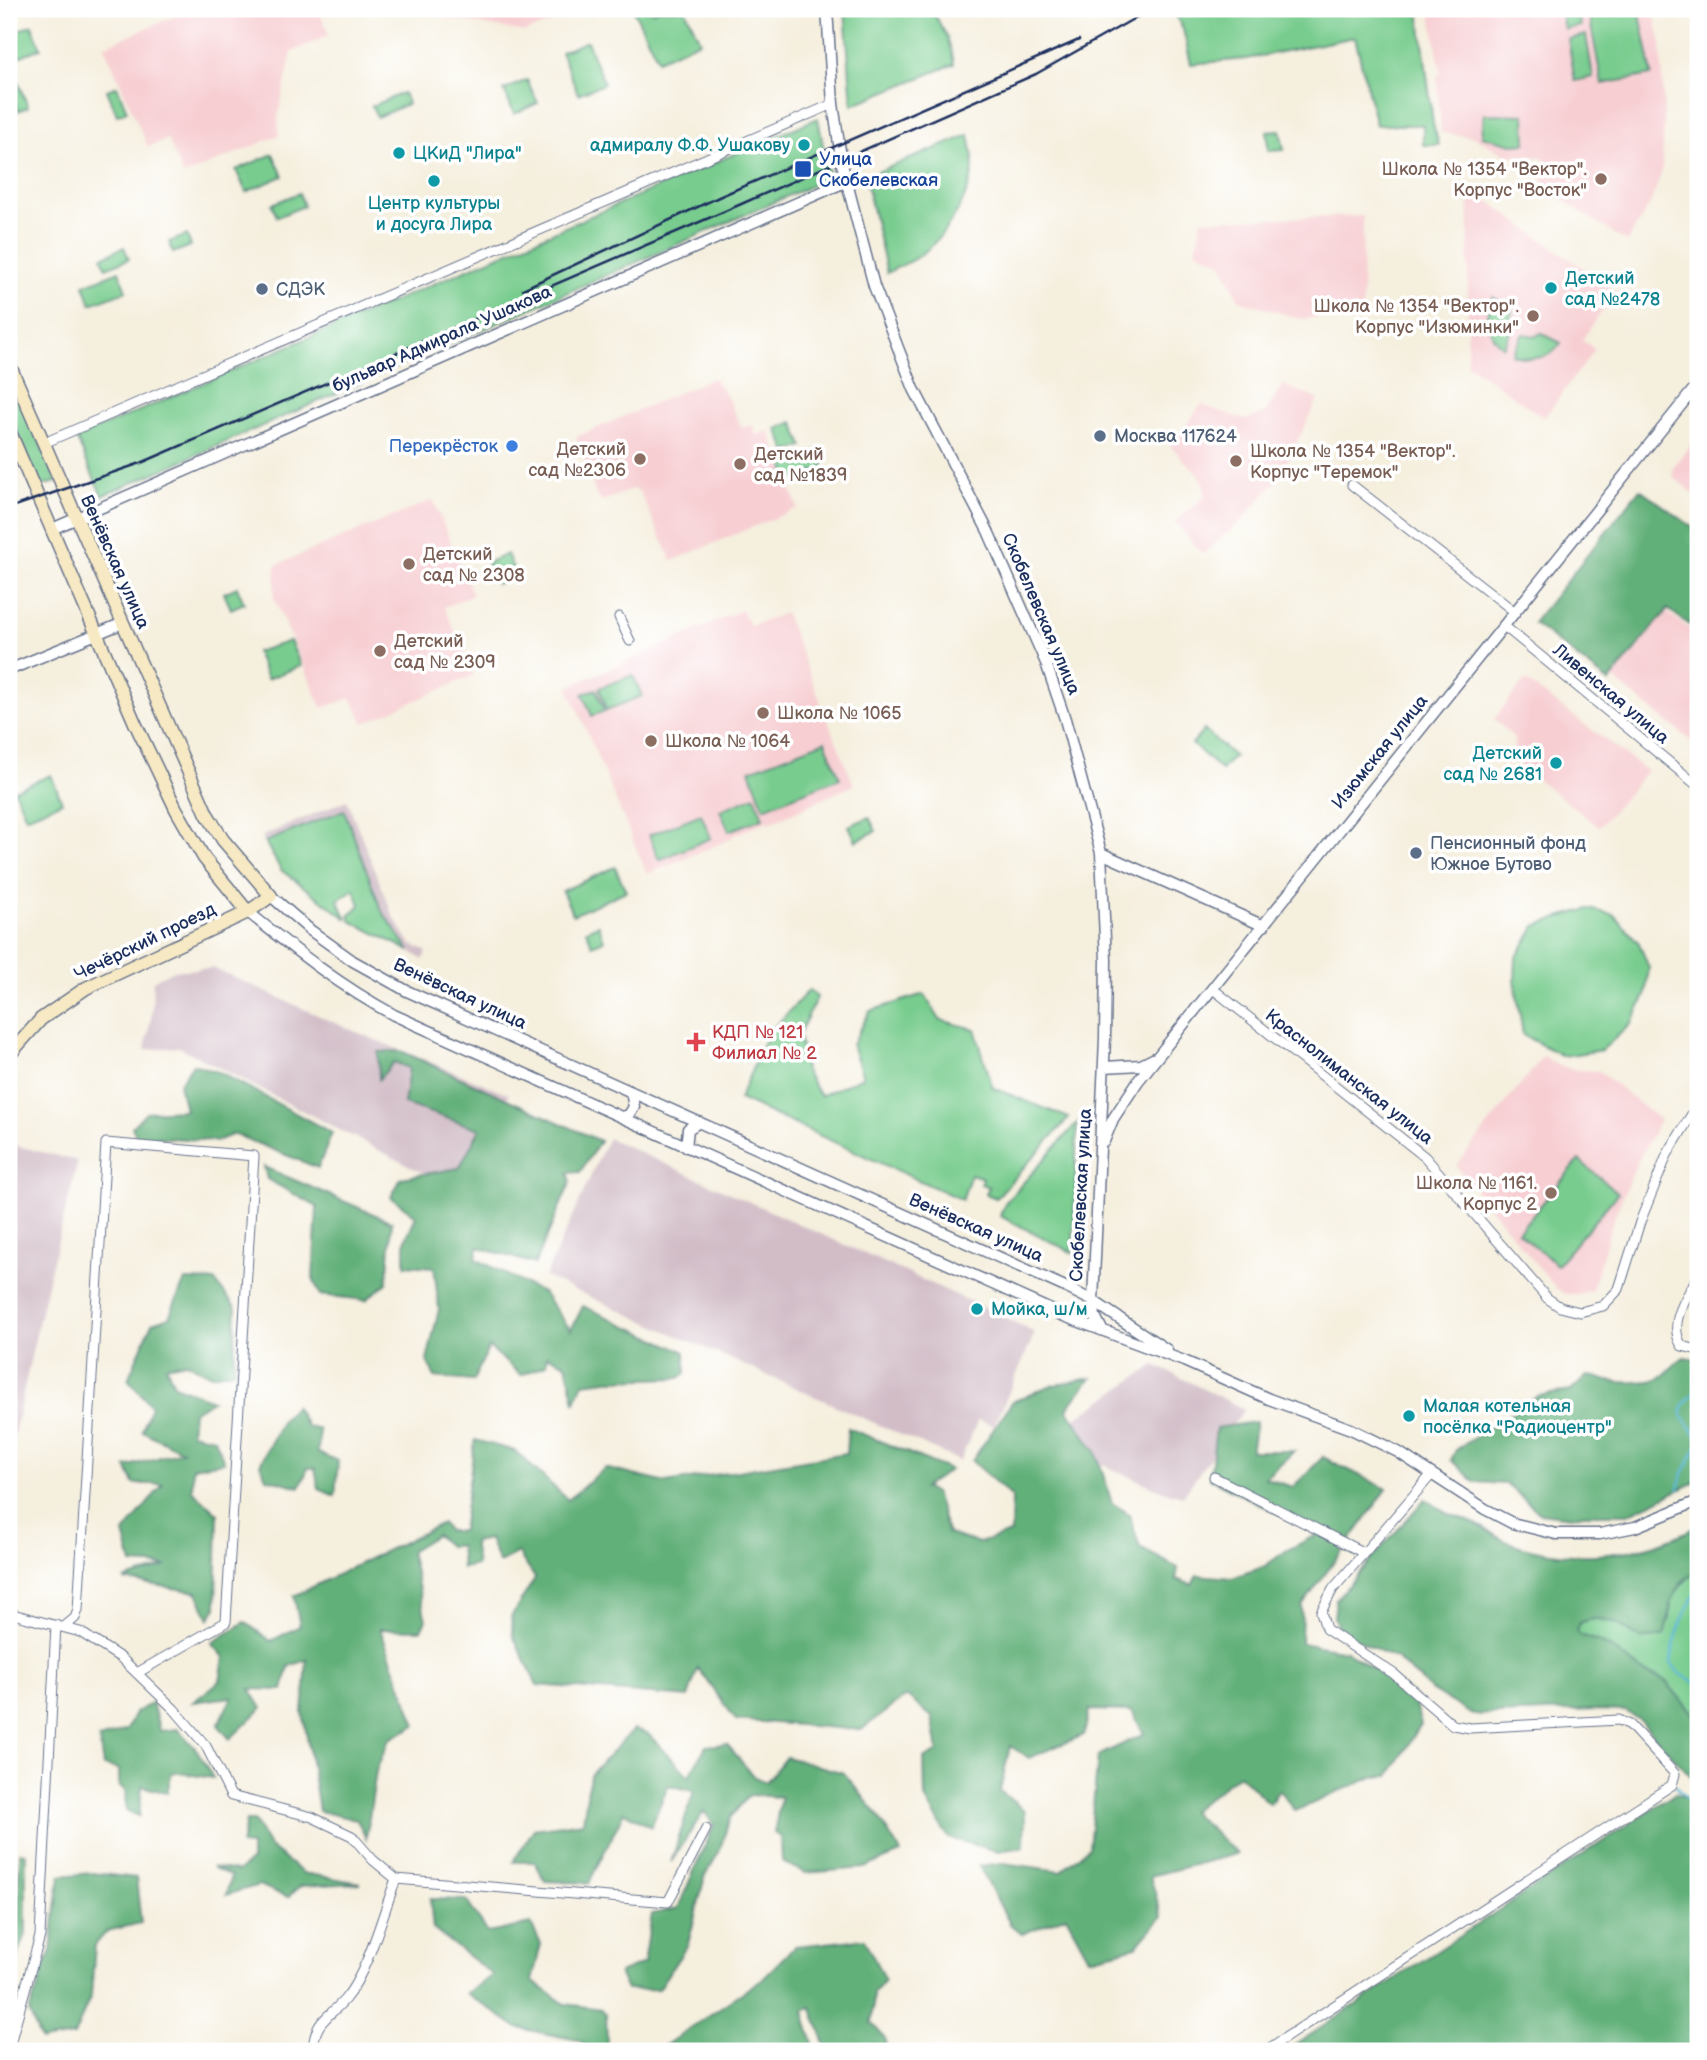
<svg xmlns="http://www.w3.org/2000/svg" width="1707" height="2060" font-family="'Balsamiq Sans',sans-serif">
<rect width="100%" height="100%" fill="#fff"/>
<filter id="ink" filterUnits="userSpaceOnUse"><feTurbulence type="fractalNoise" baseFrequency=".0143" numOctaves="2"/><feDisplacementMap in="SourceGraphic" scale="14" xChannelSelector="R" yChannelSelector="G"/><feConvolveMatrix kernelMatrix="1 2 1 2 8 2 1 2 1" color-interpolation-filters="sRGB"/></filter>
<filter id="wash" filterUnits="userSpaceOnUse"><feTurbulence type="fractalNoise" baseFrequency=".00686" numOctaves="4" result="noise"/><feDisplacementMap in="SourceGraphic" scale="28" xChannelSelector="R" yChannelSelector="G"/><feGaussianBlur stdDeviation="1.57" result="paint"/><feColorMatrix in="noise" values="0 0 0 0 0 0 0 0 0 0 0 0 0 0 0 0 0 1.4 0 .05"/><feComposite in="paint" operator="in"/></filter>
<g filter="url(#wash)">
<rect width="100%" height="100%" fill="#f5efde"/>
<!-- built -->
<path fill="#f7cfd3" d="M192,9h126l11,26 -37,17 -14,64 1,19 -96,41 -15,-37 -20,8 -44,-101z
M398,9h190l-63,23z
M1430,9h223l8,34 3,74 -2,54 -12,33 -23,38 -84,-55 1,-30 -38,-2 -32,-18 -33,-4 -4,-57 4,-2z
M1484,198l132,94 -34,48 13,9 -51,69 -77,-54 2,-163z
M1363,216l-1,98 -62,5 -61,-19 -18,-38 -25,-11 5,-31z
M713,378l12,15 17,35 11,-3 3,10 13,-4 29,77 -126,53 -33,-70 -6,-2 -30,12 -6,-4 -21,-60z
M1283,385l35,14 -38,78 -39,44 -38,33 -29,-32 26,-21 5,-6 -1,-8 -4,-11 -30,-30 31,-41 45,15 19,-7z
M1698,437v60l-25,-20v-10z
M433,500l40,95 -29,12 30,68 -110,48 -13,-25 -29,10 -48,-110 2,-33z
M742,610l8,16 35,-13 69,172 -85,38 -2,-2 -35,15 1,2 -86,36 -79,-187z
M1667,612l31,23v111l-85,-67z
M1525,680l122,91 -48,56 -85,-66v-23l-20,-19z
M1543,1056l16,10 19,4 21,1 61,49 -24,45 -23,55 -21,70 -14,4h-13l-7,-3 -102,-125z"/>
<!-- industrial -->
<path fill="#d2bdc7" d="M347,800l46,116 18,28 16,8 -4,8 -13,-9 -27,-38 -39,-102 -79,31 -3,-6z
M213,968l131,59 165,67 -49,98 -281,-145 -34,3 7,-37 1,-32 18,-10z
M608,1138l377,170 50,25 -41,93 -16,-6 -18,41 -415,-184z
M9,1144l69,17 -31,123 -38,173z
M1155,1365l89,44 -61,87 -20,-5 -119,-52z"/>
<!-- green -->
<path fill="#78cc8e" stroke="#4a7e76" stroke-width="2" d="M633,9h17l2,3 7,-3h26l15,32 -42,19z
M845,9h85c13,18 21,33 24,55l-102,41z
M1173,9h246l14,115 6,21h-16v-20h-47l-21,-88 -109,22 -55,5 -8,-35z
M1560,9h17l4,17 -17,3z
M1588,9h51l13,66 -50,9z
M32,25l9,23 -32,13v-27z
M1586,35l7,42 -18,4 -7,-42z
M587,41l17,43 -26,10 -17,-42z
M12,66l16,41 -10,4 -9,-23v-21z
M527,80l11,23 -24,11 -10,-24z
M117,86l10,25 -10,4 -10,-25z
M403,93l5,11 -31,13 -5,-11z
M1484,114l41,1 1,28 -14,1 -30,-8z
M818,118l11,60 -727,318 -26,-58z
M1280,130l4,20 -16,1 -1,-20z
M969,135c1,7 3,15 4,22 2,35 -28,82 -57,101 -10,6 -20,10 -29,15l-22,-96z
M273,154l10,22 -37,16 -10,-22z
M299,193l5,13 -27,11 -5,-13z
M187,235l4,11 -18,7 -4,-11z
M124,247l5,12 -23,9 -4,-11z
M119,271l7,20 -35,13 -7,-19z
M1493,297l19,12 -2,13 3,5 -10,20c-17,-12 -18,-33 -10,-50z
M1541,333l20,10c-10,17 -32,18 -49,11l11,-20 13,2z
M13,381l44,101 -17,4 -31,-73v-30z
M793,422l10,24 -16,6 -10,-23z
M815,451l6,2 3,9 -1,6 -31,11c-6,-3 -9,-10 -7,-16z
M507,554l9,22 -20,8 -9,-21z
M237,587l7,16 -13,6 -7,-16z
M290,641l11,25 -34,13 -11,-27z
M633,675l9,21 -35,14 -8,-22z
M596,689l9,22 -13,5 -9,-22z
M1204,730l30,26 -13,14 -29,-26z
M825,741l15,37 -76,30 -14,-38z
M51,775l11,27 -36,15 -12,-27z
M755,796l8,22 -34,13 -9,-21z
M344,810l38,101 28,40 -59,-30 -2,-5 11,-11 -6,-16 -16,11 9,19 -66,-49 -16,-28z
M701,814l10,24 -52,22 -10,-25z
M869,817l7,14 -20,10 -7,-15z
M615,867l11,24 -53,24 -11,-24z
M1589,909l25,6 25,28 10,25 -4,28 -14,28 -29,26 -39,6 -40,-21 -8,-54 1,-23 20,-32 23,-9z
M598,925l6,15 -12,5 -6,-15z
M809,990l8,7 -18,37 6,37 15,25 43,-19 -11,-32 18,-34 54,-17 16,26 35,9 18,59 76,30 -73,80 -10,-4 3,-7 -8,-3 2,-6 -12,-4 -9,26 -223,-101 28,-64z
M1077,1123l-4,130 -73,-37 5,-13z
M1579,1160l39,33 -61,72 -39,-33z
M1698,1572v145c-14,-10 -21,-24 -33,-36 -6,-6 -17,-6 -25,-11 -25,-19 -29,-25 -60,-35l-3,-4 3,-8c23,-11 42,2 60,16l29,-18 2,-23 20,-24z"/>
<!-- forest -->
<path fill="#62b079" stroke="#3e706c" stroke-width="2" d="M1640,489l58,42v100l-30,-22 -59,73 -76,-59z
M401,1051l199,90 -20,31 -12,1 3,8 -36,83 -57,-17 -2,12 67,34 28,37 12,-24 102,46 1,21 -7,5 -72,2 -24,3 -8,19 -9,-38 -19,-9 -1,10 -25,10 -32,-28 -16,34 -38,-4 -8,-16 12,-52 -5,-42 -29,-2v-24l11,-25 -25,-19 10,-19 58,-10 21,-39 -76,-25 5,-36 -15,-6 -15,17 -1,-27z
M193,1064l28,9 111,60 -14,35 -84,-34 -17,7 -81,-5 -4,-9 14,-15 39,-2 -6,-26z
M264,1167l128,55 -5,61 -21,17 -46,-5 -7,-17 4,-71 -50,-28z
M185,1280l30,1 21,27 -2,63 -23,4 -25,-13 -20,4 8,19 38,15 -19,12 -2,21 24,5 9,24 -31,5 -1,23 26,24 -2,94 -7,11 -12,-27 -73,-12 43,-14 -35,-2 -8,-31 39,-49h-29l-8,-17 56,-16 -40,-20 9,-25 -23,-27 24,-56 17,-6z
M1684,1357l14,2v119l-2,4 -68,32h-45l-12,3 -31,-4 -34,-29 -31,-2 -24,-22 5,-10 82,-54 33,-5 16,-15c9,0 13,3 21,5 10,2 41,2 50,-2 10,-5 16,-16 26,-22z
M1091,1378l-24,31 29,43 16,51 17,11 11,34 38,20 -2,11 16,6 5,-10 35,3 33,-12 22,-16 32,-16 -109,-55 6,-51 40,-6 -5,29h43l-29,27 28,9 30,-30 64,32 -85,117 -1,37 45,8 66,43 9,30 -32,52 -16,1 -78,34 -16,-21 -9,14 -31,-30 -48,37 46,43 -87,22 12,41 -26,30 -47,11 -23,-42 -44,18 -12,-10 -31,-58 24,-3 58,8 28,-24 9,-91 46,-22 -12,-23 -43,-1 -5,25 -55,23 -19,-12 -10,45 25,20 -1,36 -26,4 -50,-13 -23,-40 -1,-39 14,-8 -6,-34 -26,-21 -45,34 -125,-10 -38,-52 -10,29 -151,-12 -24,-49 -2,-19 24,-39 -17,-25 -19,10 -10,-24 -16,3 4,23 -15,3 -2,-22h-12l-12,-11 -26,16 16,69 -5,10 -41,-1 36,96 -27,14 -13,32 -10,67 -9,-18 -38,-9 -16,-98 4,-53 -18,6 -6,24 -33,-1 12,19 -32,31 -12,-14 14,-28 -39,5 27,-21 4,-24 -12,-14 33,-21 26,19 29,-15 -6,-30 148,-73 6,8h14l13,-91 40,11 53,49 37,-32 61,15 180,-30 2,-25 102,42 -27,18 12,5 13,41 31,9 32,-10 1,-36 -40,-36 40,-59 37,-16z
M295,1406l12,21 12,2 -1,24 20,8 -3,35 -16,-7 -4,-21h-7l-8,19 -34,-9 -6,-14 22,-44z
M1425,1499c8,4 14,10 22,14 12,5 24,8 35,14 8,4 15,11 23,14 62,24 135,17 193,-15v46c-29,10 -27,40 -34,64l-24,3c-18,-14 -37,-27 -60,-16l-3,8 3,4c31,10 35,16 60,35 8,6 18,6 25,11 12,12 19,26 33,36v67l-56,-62 -16,-11 -32,-1 -121,5 -41,-24 -35,-32 -53,-26 -6,-6 -4,-9 2,-19z
M152,1703l8,28 18,-2 19,21 16,28 -41,-6 -5,21 -25,-7 -3,30 -13,-5v-20l-7,-5v-17l-16,-3 -4,-27 28,-9 8,-17z
M634,1729l13,4 42,43 17,-30 21,-2 26,32 13,6 20,-25 58,16 33,41 24,39 -37,15 -58,5 -24,-11 -1,-25 -7,-4 7,-36 -32,-2 -19,23 -11,34 -14,24 -17,68 -30,45 -31,1 -8,-17 25,-10 8,-49 26,-6 36,-83 -10,-14 -33,51 23,-71 -26,-6 -17,42 -27,-15 -35,71 -44,-2 -10,-19h-22l21,-33 49,-7 7,-47z
M1676,1793l22,10v248h-412z
M246,1821h8l15,26 34,26 58,10 -60,3 -13,11 -29,-12 -33,10 5,-19 -19,-9 27,4 12,-11v-14l-10,-1z
M20,1852l6,1v81l-17,45v-9l8,-26z
M92,1873l44,5 5,45 -34,8 -12,14 -4,50 -17,41 -33,5 -12,-29 22,-62 9,-74z
M430,1899l36,1 22,33 43,-9 10,20 -9,37 33,23 36,5 5,5 1,30 -13,7 -16,-11 -60,-12 -52,-35 27,-18 -60,-46z
M864,1939l21,41 -11,13 -3,30 14,15 1,13h-58l-17,-44 -7,4 11,40h-158l105,-72 33,-33z"/>
<g fill="none" stroke-linecap="round" stroke-linejoin="round">
<!-- stream -->
<path stroke="#58b7d6" stroke-width="2.5" d="M1698,1352c-4,13 3,26 -2,38 -4,8 -16,14 -14,24 2,8 12,16 16,23
M1679,1489l4,-16 15,-27
M1693,1528l5,10
M1698,1588c-13,24 -24,47 -27,75l8,10 19,11
M1676,1786l22,25"/>
</g>
</g>
<g filter="url(#ink)">
<g fill="none" stroke-linecap="round" stroke-linejoin="round">
<defs>
<path id="minor" d="M44,443l789,-339
M1352,485l163,127
M619,617l11,24
M1504,626l194,160
M1213,989l212,168 122,141 13,9 20,5 23,-6 16,-17 21,-67 27,-67 31,-51
M1698,1276c-11,21 -31,47 -16,70l16,4
M1214,1477l150,76
M9,1613l71,19 41,26 53,51 32,37 25,50 81,21 40,19 21,24 23,19 272,23 38,-73
M64,1627l11,-9 3,-8 28,-467 148,13 -28,466 -89,51
M9,2047l31,-111 16,-311
M293,2051h20
M313,2051c1,-31 15,-32 32,-52 23,-27 38,-86 51,-120
M1265,2051l407,-266 3,-11 -45,-49 -11,-5 -149,8 -17,-3 -59,-51 -68,-45 -5,-17 12,-23 99,-115"/>
<path id="tertiary" d="M827,9l6,95 9,60 32,122 40,103 74,142 58,132 19,56 36,134 5,107 -1,79 -12,262 2,15 7,14
M52,529l793,-347
M9,670l114,-47
M1101,853l163,73
M271,896l39,34 43,31 54,30 658,296 28,14 74,49
M248,912c47,38 92,74 146,103l670,301 120,45 85,38 82,30 47,23 87,57 27,14 44,11h44l35,-7 63,-26
M1104,1067l37,-2 14,-7
M622,1117l7,-2 5,-8 -3,-15
M1104,1141l9,-22 25,-38 560,-697
M686,1147l2,-18 11,-7"/>
<path id="secondary" d="M9,364l198,450 16,26 48,56 -23,16 -162,76 -45,31 -32,36
M9,430l126,293 41,86 28,49 44,54"/>
</defs>
<!-- minor casing -->
<use href="#minor" stroke="#67728b" stroke-width="11"/>
<!-- tertiary casing -->
<use href="#tertiary" stroke="#67728b" stroke-width="13"/>
<!-- secondary casing -->
<use href="#secondary" stroke="#67728b" stroke-width="15"/>
<!-- minor -->
<use href="#minor" stroke="#fff" stroke-width="9"/>
<!-- tertiary -->
<use href="#tertiary" stroke="#fff" stroke-width="10"/>
<!-- secondary -->
<use href="#secondary" stroke="#f6e9c3" stroke-width="12"/>
<!-- rail -->
<path stroke="#1b2f5e" stroke-width="2.5" d="M523,289l198,-93 358,-156
M9,508l132,-45 598,-258 297,-131 115,-65"/>
</g>
</g>
<!-- markers -->
<g fill="#0f9aa8" stroke="#fff" stroke-width="2.5">
<circle cx="804" cy="145" r="7"/>
<circle cx="399" cy="153" r="7"/>
<circle cx="434" cy="181" r="7"/>
<circle cx="1551" cy="288" r="7"/>
<circle cx="1556" cy="763" r="7"/>
<circle cx="977" cy="1309" r="7"/>
<circle cx="1409" cy="1416" r="7"/>
</g>
<rect fill="#1a4fb4" stroke="#fff" stroke-width="2.5" x="794" y="160" width="18" height="18" rx="3.5"/>
<g fill="#8d6e63" stroke="#fff" stroke-width="2.5">
<circle cx="1601" cy="179" r="7"/>
<circle cx="1533" cy="316" r="7"/>
<circle cx="640" cy="459" r="7"/>
<circle cx="1236" cy="461" r="7"/>
<circle cx="740" cy="464" r="7"/>
<circle cx="409" cy="564" r="7"/>
<circle cx="380" cy="651" r="7"/>
<circle cx="763" cy="713" r="7"/>
<circle cx="651" cy="741" r="7"/>
<circle cx="1551" cy="1193" r="7"/>
</g>
<g fill="#5c6f8a" stroke="#fff" stroke-width="2.5">
<circle cx="262" cy="289" r="7"/>
<circle cx="1100" cy="436" r="7"/>
<circle cx="1416" cy="853" r="7"/>
</g>
<circle fill="#3f7fe0" stroke="#fff" stroke-width="2.5" cx="512" cy="446" r="7"/>
<path fill="#e0444e" stroke="#fff" stroke-width="2.5" d="M692.5 1031.5h7v7h7v7h-7v7h-7v-7h-7v-7h7z"/>
<g text-anchor="middle" dominant-baseline="central" stroke-width="7" stroke-linejoin="round" paint-order="stroke">
<!-- culture labels -->
<g font-size="18" fill="#0d838f" stroke="#fff" text-anchor="start">
<text x="790" y="145" text-anchor="end">адмиралу Ф.Ф. Ушакову</text>
<text x="413" y="153">ЦКиД "Лира"</text>
<text x="434" y="203" text-anchor="middle">Центр культуры<tspan x="434" dy="21">и досуга Лира</tspan></text>
<text x="1565" y="278">Детский<tspan x="1565" dy="21">сад №2478</tspan></text>
<text x="1542" y="753" text-anchor="end">Детский<tspan x="1542" dy="21">сад № 2681</tspan></text>
<text x="991" y="1309">Мойка, ш/м</text>
<text x="1423" y="1406">Малая котельная<tspan x="1423" dy="21">посёлка "Радиоцентр"</tspan></text>
</g>
<!-- transit labels -->
<g font-size="18" fill="#164399" stroke="#fff" text-anchor="start">
<text x="819" y="159">Улица<tspan x="819" dy="21">Скобелевская</tspan></text>
</g>
<!-- education labels -->
<g font-size="18" fill="#785e54" stroke="#fff" text-anchor="start">
<text x="1587" y="169" text-anchor="end">Школа № 1354 "Вектор".<tspan x="1587" dy="21">Корпус "Восток"</tspan></text>
<text x="1519" y="306" text-anchor="end">Школа № 1354 "Вектор".<tspan x="1519" dy="21">Корпус "Изюминки"</tspan></text>
<text x="626" y="449" text-anchor="end">Детский<tspan x="626" dy="21">сад №2306</tspan></text>
<text x="1250" y="451">Школа № 1354 "Вектор".<tspan x="1250" dy="21">Корпус "Теремок"</tspan></text>
<text x="754" y="454">Детский<tspan x="754" dy="21">сад №1839</tspan></text>
<text x="423" y="554">Детский<tspan x="423" dy="21">сад № 2308</tspan></text>
<text x="394" y="641">Детский<tspan x="394" dy="21">сад № 2309</tspan></text>
<text x="777" y="713">Школа № 1065</text>
<text x="665" y="741">Школа № 1064</text>
<text x="1537" y="1183" text-anchor="end">Школа № 1161.<tspan x="1537" dy="21">Корпус 2</tspan></text>
</g>
<!-- service labels -->
<g font-size="18" fill="#4e5e75" stroke="#fff" text-anchor="start">
<text x="276" y="289">СДЭК</text>
<text x="1114" y="436">Москва 117624</text>
<text x="1430" y="843">Пенсионный фонд<tspan x="1430" dy="21">Южное Бутово</tspan></text>
</g>
<!-- street labels -->
<g font-size="18" fill="#1b2f5e" stroke="#fff">
<text transform="translate(442 339) rotate(-24)">бульвар Адмирала Ушакова</text>
<text transform="translate(115 562) rotate(66)">Венёвская улица</text>
<text transform="translate(1041 614) rotate(67)">Скобелевская улица</text>
<text transform="translate(1611 694) rotate(40)">Ливенская улица</text>
<text transform="translate(1380 752) rotate(-51)">Изюмская улица</text>
<text transform="translate(145 942) rotate(-26)">Чечёрский проезд</text>
<text transform="translate(460 994) rotate(25)">Венёвская улица</text>
<text transform="translate(1349 1077) rotate(38)">Краснолиманская улица</text>
<text transform="translate(1081 1195) rotate(-87)">Скобелевская улица</text>
<text transform="translate(976 1228) rotate(24)">Венёвская улица</text>
</g>
<!-- shop labels -->
<g font-size="18" fill="#366cbe" stroke="#fff" text-anchor="end">
<text x="498" y="446">Перекрёсток</text>
</g>
<!-- health labels -->
<g font-size="18" fill="#be3a42" stroke="#fff" text-anchor="start">
<text x="712" y="1032">КДП № 121<tspan x="712" dy="21">Филиал № 2</tspan></text>
</g>
</g>
<!-- margin -->
<rect width="1707" height="2060" fill="none" stroke="#fff" stroke-width="35"/>
</svg>
